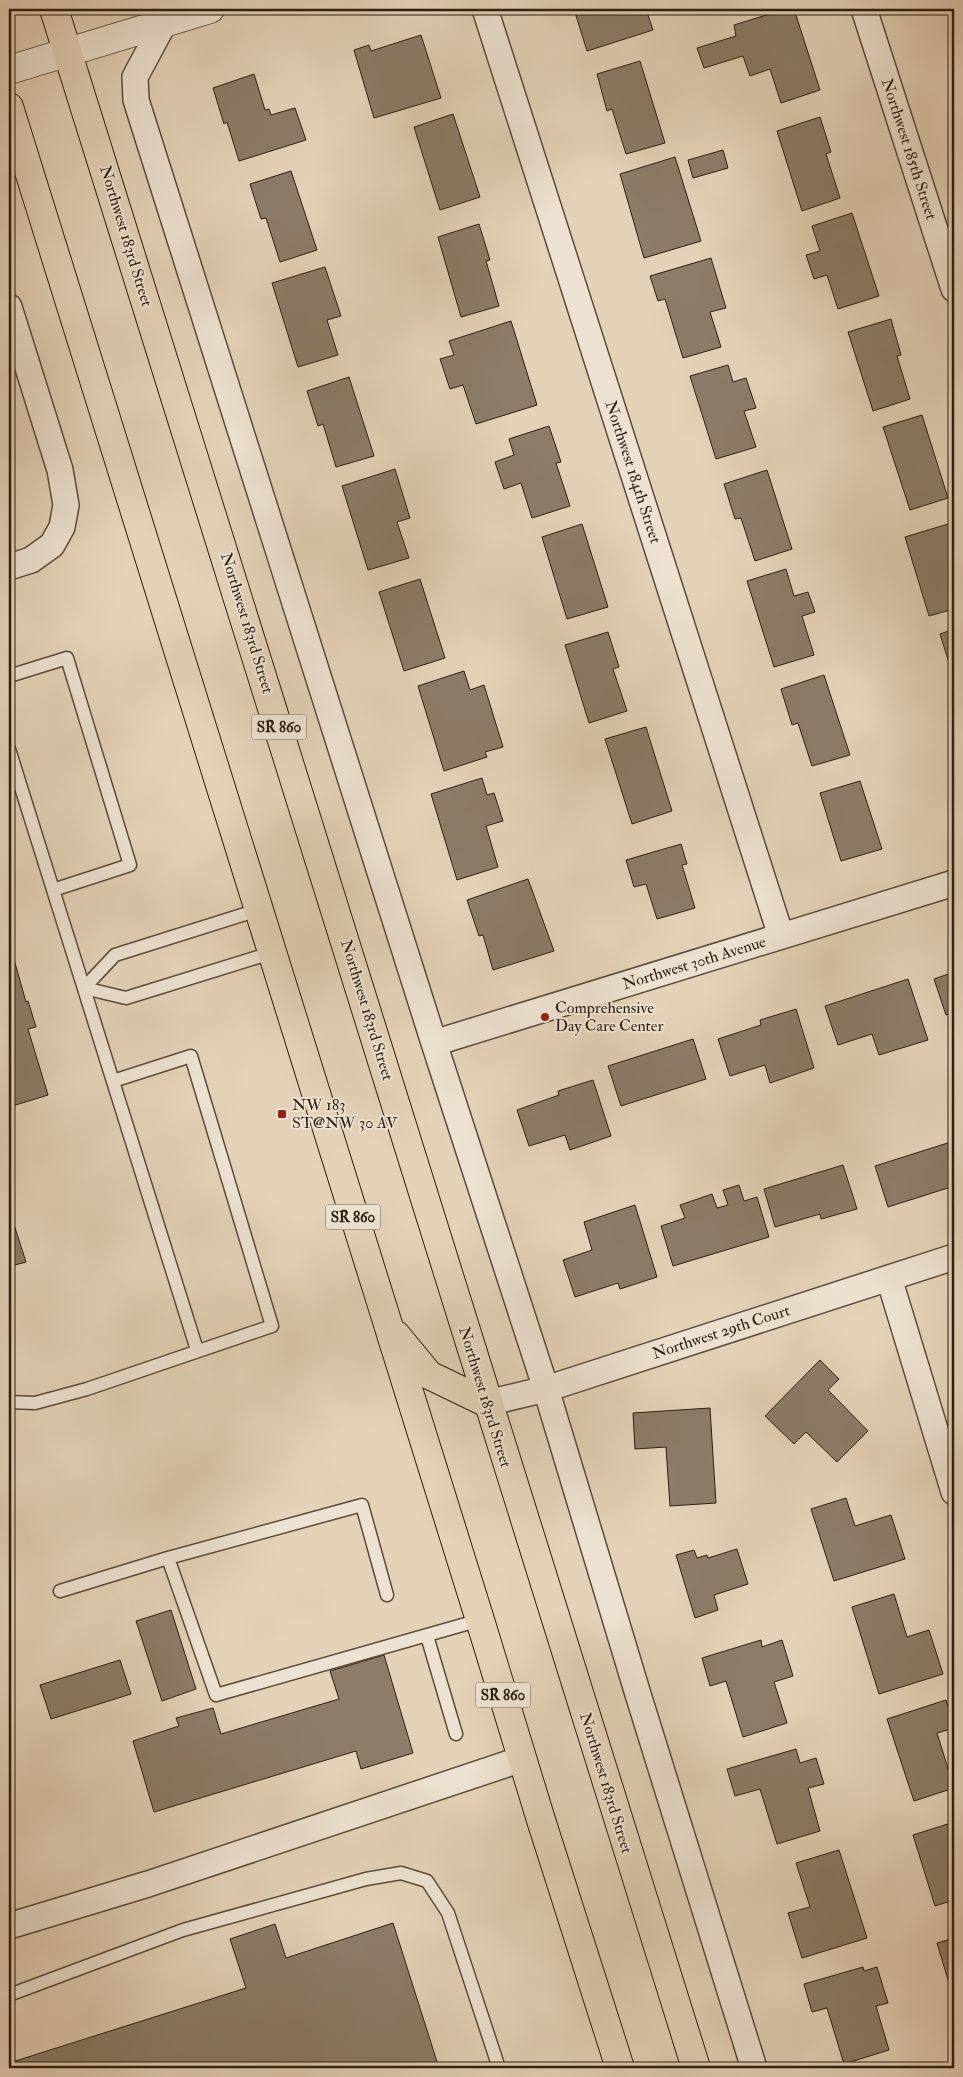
<svg xmlns="http://www.w3.org/2000/svg" width="963" height="2077" font-family="'IM FELL Double Pica',serif">
<rect width="100%" height="100%" fill="#e4d2b8"/>
<filter id="stains"><feTurbulence type="fractalNoise" baseFrequency=".004" numOctaves="4"/><feColorMatrix values="0 0 0 0 .2 0 0 0 0 .09 0 0 0 0 .02 0 0 0 .5 -.17"/></filter>
<radialGradient id="worn" r=".72"><stop offset=".6" stop-color="#630" stop-opacity="0"/><stop offset="1" stop-color="#630" stop-opacity=".3"/></radialGradient>
<!-- building -->
<path fill="#8c7c68" stroke="#2c1e11" d="M574,9h72l7,21 -66,21z
M786,9h8l26,81 -39,13 -11,-34 -20,7 -7,-20 -39,12 -7,-20 39,-12 -2,-11z
M421,35l20,63 -67,20 -20,-68 15,-5 2,6z
M640,61l25,82 -39,11 -14,-45 -5,2 -10,-37z
M254,74l11,36 4,-1 2,6 24,-7 11,32 -67,21 -12,-39 -3,2 -11,-36z
M453,114l27,83 -40,13 -26,-83z
M820,117l11,35 -5,2 14,44 -38,13 -25,-80z
M723,150l5,18 -35,10 -5,-18z
M675,157l26,84 -57,17 -24,-84z
M291,171l26,79 -37,12 -14,-44 -5,1 -11,-35z
M852,213l27,83 -41,13 -11,-34 -13,4 -8,-24 14,-4 -8,-25z
M479,224l11,36 -4,1 13,45 -38,11 -23,-80z
M711,258l15,50 -16,4 11,35 -38,11 -18,-59 -7,2 -8,-25z
M325,267l16,49 -14,4 11,35 -40,12 -26,-84z
M891,319l10,36 -4,1 13,43 -37,12 -25,-79z
M511,321l26,84 -61,19 -13,-39 -13,4 -10,-30 14,-4 -5,-14z
M728,365l5,17 13,-4 10,30 -12,3 12,36 -40,12 -26,-83z
M349,377l25,79 -38,11 -13,-43 -5,2 -11,-35z
M922,415l26,83 -38,12 -27,-83z
M549,426l12,36 -5,1 14,43 -38,12 -11,-35 -17,6 -9,-27 19,-7 -5,-16z
M395,469l15,49 -13,4 12,36 -41,12 -26,-84z
M767,470l25,79 -37,12 -14,-43 -6,1 -11,-35z
M582,524l26,83 -41,12 -25,-82z
M948,524l6,20v65l-25,7 -24,-79z
M786,569l8,27 14,-4 7,20 -13,4 12,39 -40,12 -27,-86z
M420,579l25,79 -41,13 -25,-79z
M954,629v50l-14,-45z
M608,632l11,35 -6,2 14,42 -38,12 -24,-78z
M464,671l6,19 14,-5 19,62 -18,5 2,5 -43,14 -26,-85z
M824,675l26,80 -38,11 -14,-43 -6,2 -11,-36z
M646,727l26,84 -40,13 -27,-85z
M482,778l5,17 7,-2 9,28 -17,5 12,41 -41,13 -26,-86z
M860,781l22,68 -41,12 -21,-68z
M681,844l6,20 -5,1 13,43 -38,11 -11,-35 -12,3 -8,-27z
M528,879l26,72 -61,19 -10,-35 -4,1 -12,-36z
M10,945l16,57 2,-1 8,26 -8,2 20,66 -39,12z
M954,972v40l-8,3 -12,-36z
M908,979l20,61 -49,15 -7,-21 -34,11 -13,-39z
M796,1009l18,59 -44,15 -5,-18 -35,11 -12,-37 43,-14 -1,-5z
M693,1039l13,40 -85,27 -13,-40z
M593,1080l18,56 -41,14 -5,-15 -36,11 -12,-36 42,-15 -1,-4z
M954,1141v45l-66,21 -13,-41z
M843,1165l14,44 -36,10 -1,-5 -45,13 -11,-38z
M739,1185l5,16 13,-4 12,40 -96,29 -12,-40 24,-8 -5,-13 32,-11 5,14 11,-3 -5,-15z
M635,1205l22,72 -37,12 -2,-6 -43,14 -12,-37 29,-10 -8,-28z
M9,1209l17,53 -15,4 3,9 -5,2z
M820,1360l19,19 -11,11 40,41 -31,31 -31,-30 -12,12 -29,-28z
M710,1408l6,95 -46,3 -4,-59 -31,2 -2,-36z
M846,1498l9,28 36,-11 14,44 -71,22 -23,-72z
M737,1549l11,35 -34,11 4,15 -23,8 -19,-63 18,-5 3,8 10,-3 1,3z
M894,1594l13,43 22,-7 14,44 -64,20 -27,-87z
M171,1610l25,79 -34,12 -26,-80z
M761,1640l1,7 20,-7 11,36 -19,6 13,41 -44,14 -17,-56 -16,5 -8,-28z
M384,1655l29,98 -52,16 -5,-18 -202,61 -21,-71 46,-15 -3,-8 37,-10 8,26 118,-35 -9,-28z
M120,1660l11,34 -80,25 -11,-34z
M946,1700l8,28 -17,5 17,55 -40,13 -27,-82z
M796,1749l4,14 16,-5 8,26 -16,4 12,43 -43,13 -17,-55 -25,7 -8,-27z
M954,1822v78l-19,6 -22,-71z
M839,1850l28,88 -65,20 -14,-45 22,-6 -14,-44z
M393,1923l46,145h-430v-5l237,-75 -16,-49 45,-15 11,34z
M954,1938v62l-17,-57z
M863,1967l1,4 13,-4 11,36 -12,3 13,44 -45,14 -17,-56 -15,4 -8,-28z"/>
<g fill="none" stroke-linecap="round" stroke-linejoin="round">
<defs>
<path id="service" d="M9,676l58,-18 63,207 -77,25
M9,749l188,601
M84,988l31,-33 143,-45
M84,988l42,10 145,-45
M9,1402l26,1 52,-14 185,-63 -81,-270 -78,25
M168,1558l48,137 264,-75
M60,1591l108,-33 194,-53 25,90
M427,1636l29,98
M9,1995l174,-65 183,-51 35,-6 26,8 21,32 51,155"/>
<path id="minor" d="M485,9l296,927
M864,9l90,280
M164,23l-29,54 1,23 298,943 112,346 91,302 117,377
M9,307l51,163 6,35 -4,22 -10,18 -21,15 -22,7
M434,1043l520,-160
M889,1278l65,214
M487,1403l59,-14 408,-132
M9,1926l139,-42 374,-125"/>
<path id="tertiary" d="M9,70l201,-61"/>
<path id="primary" d="M54,9c217,685 426,1373 642,2059
M9,107l471,1513 61,200 79,248
M396,1335l33,40 58,28"/>
</defs>
<!-- service casing -->
<use href="#service" stroke="#5a4b3b" stroke-width="15"/>
<!-- minor casing -->
<use href="#minor" stroke="#5a4b3b" stroke-width="28"/>
<!-- tertiary casing -->
<use href="#tertiary" stroke="#5a4b3b" stroke-width="30"/>
<!-- primary casing -->
<use href="#primary" stroke="#2c1e11" stroke-width="30"/>
<!-- service -->
<use href="#service" stroke="#ede2d1" stroke-width="12"/>
<!-- minor -->
<use href="#minor" stroke="#ede2d1" stroke-width="25"/>
<!-- tertiary -->
<use href="#tertiary" stroke="#ede2d1" stroke-width="28"/>
<!-- primary -->
<use href="#primary" stroke="#e4d2b8" stroke-width="28"/>
</g>
<!-- markers -->
<g fill="#8f2418" stroke="#ede2d1" stroke-width="2">
<circle cx="545" cy="1017" r="5"/>
<rect x="277" y="1109" width="10" height="10" rx="2.5"/>
</g>
<g text-anchor="middle" dominant-baseline="central" stroke-width="4" stroke-linejoin="round" paint-order="stroke">
<!-- shield labels -->
<g fill="#ede2d1" stroke="#66594b" stroke-width="1">
<rect x="251.5" y="714.5" width="55" height="25" rx="4"/>
<rect x="325.5" y="1204.5" width="55" height="25" rx="4"/>
<rect x="475.5" y="1682.5" width="55" height="25" rx="4"/>
</g>
<g font-size="15" font-weight="bold" fill="#2c1e11">
<text x="279" y="727">SR 860</text>
<text x="353" y="1217">SR 860</text>
<text x="503" y="1695">SR 860</text>
</g>
<!-- street labels -->
<g font-size="16" fill="#2c1e11" stroke="#ede2d1">
<text transform="translate(909 149) rotate(72)">Northwest 185th Street</text>
<text transform="translate(126 236) rotate(73)">Northwest 183rd Street</text>
<text transform="translate(633 472) rotate(72)">Northwest 184th Street</text>
<text transform="translate(247 623) rotate(73)">Northwest 183rd Street</text>
<text transform="translate(694 963) rotate(-17)">Northwest 30th Avenue</text>
<text transform="translate(367 1010) rotate(73)">Northwest 183rd Street</text>
<text transform="translate(721 1332) rotate(-18)">Northwest 29th Court</text>
<text transform="translate(485 1397) rotate(73)">Northwest 183rd Street</text>
<text transform="translate(606 1783) rotate(73)">Northwest 183rd Street</text>
</g>
<!-- poi labels -->
<g font-size="16" fill="#2c1e11" stroke="#ede2d1" text-anchor="start">
<text x="555" y="1008">Comprehensive<tspan x="555" dy="18">Day Care Center</tspan></text>
<text x="292" y="1105">NW 183<tspan x="292" dy="18">ST@NW 30 AV</tspan></text>
</g>
</g>
<!-- margin -->
<rect width="963" height="2077" fill="none" stroke="#e4d2b8" stroke-width="30"/>
<rect x="10" y="10" width="943" height="2057" fill="none" stroke="#2c1e11" stroke-width="2.5"/>
<rect x="15" y="15" width="933" height="2047" fill="none" stroke="#2c1e11"/>
<rect width="100%" height="100%" filter="url(#stains)"/>
<rect width="100%" height="100%" fill="url(#worn)"/>
</svg>
